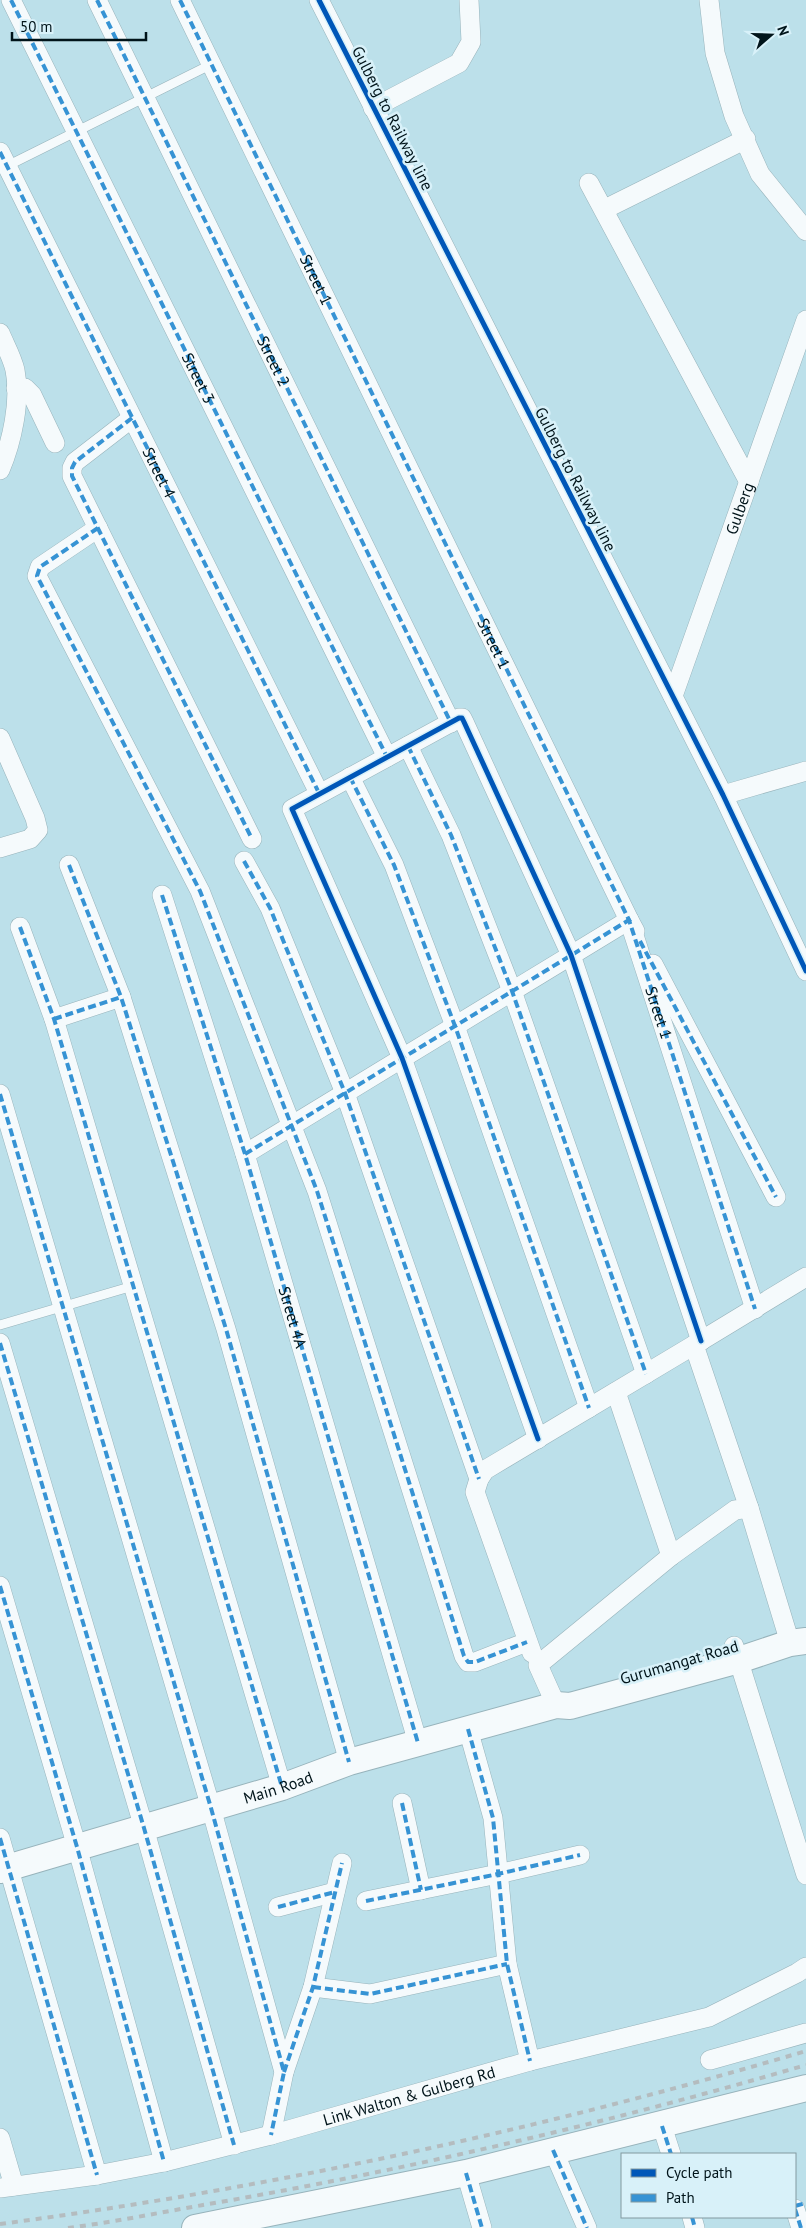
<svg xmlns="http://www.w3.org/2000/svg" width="806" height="2228" font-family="'PT Sans',sans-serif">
<rect width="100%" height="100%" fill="#bce0ea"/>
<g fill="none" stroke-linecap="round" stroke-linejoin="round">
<defs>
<path id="lane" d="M7,166l205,-102
M0,1325l133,-39"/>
<g id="street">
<path d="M11,0l376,757"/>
<path d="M97,0l354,723"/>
<path d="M180,0l449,920 126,389"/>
<path d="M319,0l404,795 83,176"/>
<path d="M709,0l6,53 19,63 26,58 46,57"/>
<path d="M373,108l86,-45 12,-21 -2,-42"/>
<path d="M0,152l319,641"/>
<path d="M589,183l160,299"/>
<path d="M605,209l141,-70"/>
<path d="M0,333c5,12 12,24 15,37 6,31 -3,72 -15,100"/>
<path d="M16,388h9l7,7 23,48"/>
<path d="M132,418l-57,44 -3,6v8l180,363"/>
<path d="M98,528l-58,39 -3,9 163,315 117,300 147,465 4,6h7l52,-20"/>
<path id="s1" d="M673,696l133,-376"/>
<path d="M0,738l35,80 3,12 -8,9 -30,9"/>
<path d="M408,746l43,89 61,156 134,383"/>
<path d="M350,777l44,88 61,161 134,382"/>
<path d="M723,795l83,-24"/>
<path d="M244,861l26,47 75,185 134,386"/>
<path d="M69,865l52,132 105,332 123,433"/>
<path d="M162,895l83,259 173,589"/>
<path d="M20,927l34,92 228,768"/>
<path d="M653,964l123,233"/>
<path d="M54,1019l67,-22"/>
<path d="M0,1094l211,714 73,264 -13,63"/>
<path d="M245,1154l384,-234 6,11"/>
<path d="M0,1343l144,485 90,317"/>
<path d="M616,1392l55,164"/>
<path d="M538,1439l-136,-381 -110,-249 167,-91h3l2,4 107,233 130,386"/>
<path d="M749,1508l41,135"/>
<path d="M0,1586l77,261 87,315"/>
<path d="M734,1646l72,229"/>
<path d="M532,1653l-57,-161 4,-13 6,-9 209,-125"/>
<path d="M556,1705l-18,-40 133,-109 64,-46 14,-2 -55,-163 112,-68"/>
<path d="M468,1729l25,89 14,146 23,97"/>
<path d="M402,1803l19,87"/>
<path d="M0,1838l97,337"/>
<path d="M366,1901l132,-27 82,-19"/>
<path d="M278,1907l57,-15"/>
<path d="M313,1987l57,7 137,-30"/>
<path d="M710,2060l96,-27"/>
<path d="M284,2072l29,-85 29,-124"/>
<path d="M662,2126l9,28"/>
<path d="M0,2138l14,48"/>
<path d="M553,2150l34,78"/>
<path d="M466,2173l16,55"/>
<path id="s2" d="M0,2188l97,-13 67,-13 107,-27 259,-74 179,-44 88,-44 9,-6"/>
<path d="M795,2209l6,19"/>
<path d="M692,2217l3,11"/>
</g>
<g id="secondary">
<path id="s3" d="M0,1870l282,-83 67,-25 207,-57 14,1 169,-46 51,-17 16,-2"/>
<path d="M195,2228l271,-55 340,-85"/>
</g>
</defs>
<!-- lane casing -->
<use href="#lane" stroke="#97b3bb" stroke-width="10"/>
<!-- street casing -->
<use href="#street" stroke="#97b3bb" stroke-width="20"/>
<!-- secondary casing -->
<use href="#secondary" stroke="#97b3bb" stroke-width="28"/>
<!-- lane -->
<use href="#lane" stroke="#f5fafc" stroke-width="9"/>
<!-- street -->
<use href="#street" stroke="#f5fafc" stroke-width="19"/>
<!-- secondary -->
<use href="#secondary" stroke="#f5fafc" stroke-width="26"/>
<!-- rail -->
<path stroke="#b4bcbf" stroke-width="4" stroke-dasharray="6 6" stroke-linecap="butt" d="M0,2224c272,-36 543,-95 806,-173
M68,2228c45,-6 90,-15 135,-23 204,-35 405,-82 603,-140"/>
<!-- quiet -->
<g stroke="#3693d4" stroke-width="4" stroke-dasharray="8 4" stroke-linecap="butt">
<path id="s4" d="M11,0l376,757"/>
<path id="s5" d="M97,0l354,723"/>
<path id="s6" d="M180,0l449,920 126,389"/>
<path id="s7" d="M0,152l319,641"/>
<path d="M132,418l-57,44 -3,6v8l180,363"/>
<path d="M98,528l-58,39 -3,9 163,315 117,300 147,465 4,6h7l52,-20"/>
<path d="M408,746l43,89 61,156 134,383"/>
<path d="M350,777l44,88 61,161 134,382"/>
<path d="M244,861l26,47 75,185 134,386"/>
<path d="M69,865l52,132 105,332 123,433"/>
<path id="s8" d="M162,895l83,259 173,589"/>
<path d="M20,927l34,92 228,768"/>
<path d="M640,941l136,256"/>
<path d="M54,1019l67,-22"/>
<path d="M0,1094l211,714 73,264 -13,63"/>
<path d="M245,1154l384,-234 2,3"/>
<path d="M0,1343l144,485 90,317"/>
<path d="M0,1586l77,261 87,315"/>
<path d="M468,1729l25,89 14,146 23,97"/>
<path d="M402,1803l19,87"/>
<path d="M0,1838l97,337"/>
<path d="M366,1901l132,-27 82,-19"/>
<path d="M278,1907l57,-15"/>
<path d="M313,1987l57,7 137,-30"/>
<path d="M284,2072l29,-85 29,-124"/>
<path d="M662,2126l9,28"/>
<path d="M553,2150l34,78"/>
<path d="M466,2173l16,55"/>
<path d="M795,2206l11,-3"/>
<path d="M795,2209l6,19"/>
<path d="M692,2217l3,11"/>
</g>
<defs>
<path id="cycleway" d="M319,0l404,795 83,176
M538,1439l-136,-381 -110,-249 167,-91h3l2,4 107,233 130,386"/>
</defs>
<!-- cycleway casing -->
<use href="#cycleway" stroke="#d8f1f9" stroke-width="8"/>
<!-- cycleway -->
<use href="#cycleway" stroke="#0057b8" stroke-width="5"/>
</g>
<g text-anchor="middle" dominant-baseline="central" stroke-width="5" stroke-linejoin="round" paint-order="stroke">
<!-- street labels -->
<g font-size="16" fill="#00141a" stroke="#d8f1f9">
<text transform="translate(393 118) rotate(63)">Gulberg to Railway line</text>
<text stroke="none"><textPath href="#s6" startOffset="311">Street 1</textPath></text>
<text stroke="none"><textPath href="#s5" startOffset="402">Street 2</textPath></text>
<text stroke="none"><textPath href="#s4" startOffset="422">Street 3</textPath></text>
<text stroke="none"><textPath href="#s7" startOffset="358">Street 4</textPath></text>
<text transform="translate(576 479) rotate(63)">Gulberg to Railway line</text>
<text stroke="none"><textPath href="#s1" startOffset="199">Gulberg</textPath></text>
<text stroke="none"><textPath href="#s6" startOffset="716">Street 1</textPath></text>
<text stroke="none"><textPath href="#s6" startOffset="1121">Street 1</textPath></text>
<text stroke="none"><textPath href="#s8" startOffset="442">Street 4A</textPath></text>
<text transform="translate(679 1662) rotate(-16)">Gurumangat Road</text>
<text stroke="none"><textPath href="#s3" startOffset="290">Main Road</textPath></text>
<text stroke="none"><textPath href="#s2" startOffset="420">Link Walton &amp; Gulberg Rd</textPath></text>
</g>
</g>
<!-- legend -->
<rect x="621" y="2153" width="175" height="65" fill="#d8f1f9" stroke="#8299a0"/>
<rect x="631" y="2169" width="25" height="8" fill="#0057b8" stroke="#8299a0"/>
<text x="666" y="2178" font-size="15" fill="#00141a">Cycle path</text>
<rect x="631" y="2194" width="25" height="8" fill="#3693d4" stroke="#8299a0"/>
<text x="666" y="2203" font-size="15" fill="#00141a">Path</text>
<!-- north arrow -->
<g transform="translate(771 35) rotate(70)" stroke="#d8f1f9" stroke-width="4" paint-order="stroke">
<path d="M0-4L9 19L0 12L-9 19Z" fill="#00141a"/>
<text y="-8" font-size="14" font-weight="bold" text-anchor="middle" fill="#00141a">N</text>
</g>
<!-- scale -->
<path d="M12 32v8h134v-8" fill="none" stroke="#00141a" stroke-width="2.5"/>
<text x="20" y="32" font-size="15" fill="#00141a" stroke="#d8f1f9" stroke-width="4" paint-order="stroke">50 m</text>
</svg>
